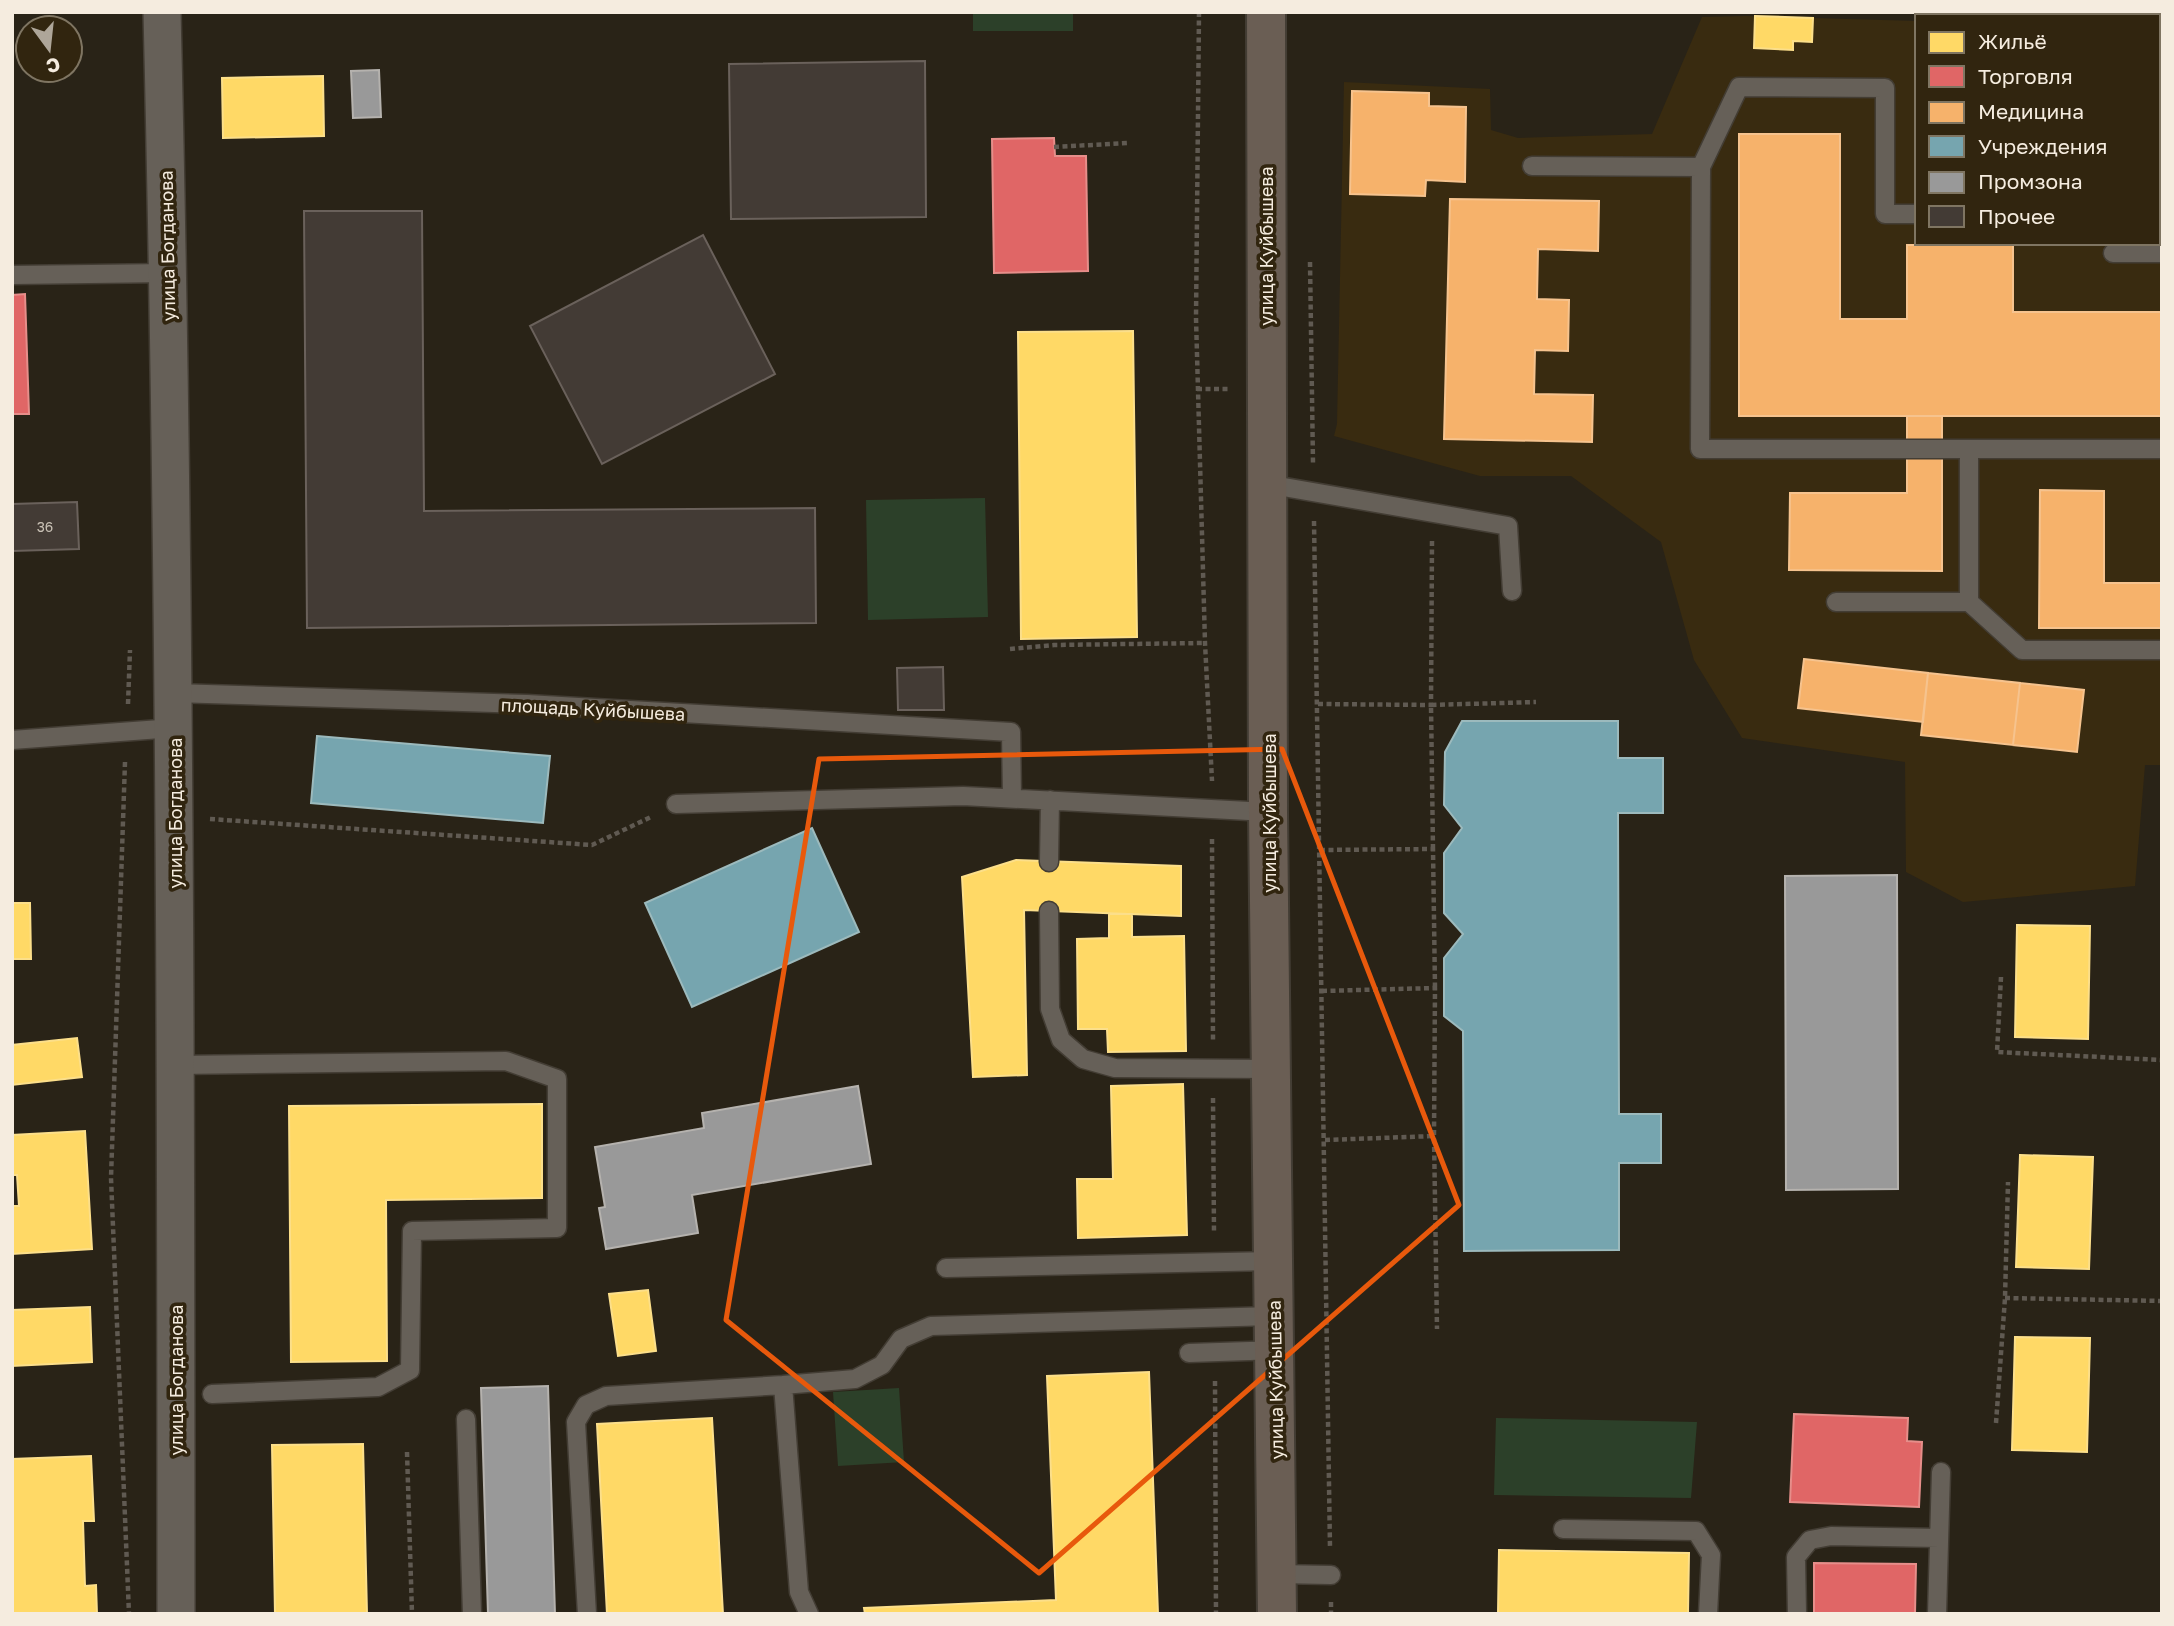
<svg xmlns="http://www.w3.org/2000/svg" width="2174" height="1626" font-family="'Golos Text',sans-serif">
<rect width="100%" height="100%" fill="#292317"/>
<!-- built -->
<path fill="#392b10" d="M1746,16l171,5v222h241v-41l4,1v562h-17l-10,121 -172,16 -57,-30 -1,-110 -163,-24 -48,-78 -33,-118 -90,-66h-91l-146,-40 3,-12 7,-342 146,7 1,41 27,8 134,-4 50,-117z"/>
<!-- park -->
<path fill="#2c4029" d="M973,12h100v19h-100z
M985,498l3,119 -120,3 -2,-120z
M899,1388l5,74 -66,4 -5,-74z
M1496,1418l201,4 -6,76 -197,-3z"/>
<!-- homes -->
<path fill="#ffd966" stroke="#fcdf8a" stroke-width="2" d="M1755,16l58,2 -1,24 -19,-1v9l-39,-2z
M323,76l1,60 -101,2 -1,-60z
M1133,331l4,306 -116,2 -3,-307z
M1016,860l165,6v50l-157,-6 3,165 -54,2 -11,-200z
M12,903h18l1,56h-19z
M1109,914h23v23l52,-1 2,115 -78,1 -1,-23h-29l-1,-90 32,-1z
M2017,925l73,1 -2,113 -73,-2z
M77,1038l5,39 -70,8v-40z
M1183,1084l4,151 -109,3 -1,-59h36l-2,-93z
M542,1104v94l-156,2 1,161 -96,1 -2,-256z
M85,1131l7,118 -80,5v-48h7l-2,-31h-5v-40z
M2020,1155l73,2 -4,112 -73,-2z
M648,1290l8,61 -38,5 -9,-62z
M90,1307l2,55 -80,4v-56z
M2015,1337l75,1 -3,114 -75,-2z
M1149,1372l9,242h-293l-1,-6 192,-8 -9,-224z
M712,1418l11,196h-116l-10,-190z
M363,1444l4,170h-92l-3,-169z
M91,1456l3,65h-11l2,65 11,-1 1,29h-85v-155z
M1499,1550l190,3 -1,61h-190z"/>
<!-- shops -->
<path fill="#e06666" stroke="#e68e8a" stroke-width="2" d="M1054,138l1,18h31l2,115 -94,2 -2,-134z
M25,294l4,120h-17v-119z
M1794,1414l114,4 -1,23 15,1 -3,65 -129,-5z
M1814,1563l102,1 -1,50h-101z"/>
<!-- health -->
<path fill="#f6b26b" stroke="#f6c38e" stroke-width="2" d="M1352,91l77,2v13l37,1 -1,75 -39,-2 -1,16 -75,-2z
M1739,134h101v185h67v-74h106v67h149v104h-423z
M1450,199l149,2 -1,50 -60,-2 -1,50 32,1 -1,51 -33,-1 -1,44 59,1 -1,47 -148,-3z
M1907,416h35v155l-153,-1 1,-77h117z
M2040,490l64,1v92h58v45h-123z
M1804,659l124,14 -5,49 -125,-14z
M1928,673l92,10 -7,62 -92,-10z
M2020,683l64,7 -7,62 -64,-7z"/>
<!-- public -->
<path fill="#76a5af" stroke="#9cbabd" stroke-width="2" d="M1462,721h156v37h45v55h-45l1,301h42v49h-42v87l-155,1 -1,-220 -19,-15v-58l19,-24 -19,-21v-60l18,-25 -18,-23 1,-53z
M317,736l233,20 -7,67 -232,-20z
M812,828l47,104 -167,75 -47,-104z"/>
<!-- industry -->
<path fill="#999" stroke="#b5b2ae" stroke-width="2" d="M379,70l2,47 -28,1 -2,-47z
M1897,875l1,314 -112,1 -1,-314z
M858,1086l13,78 -179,31 6,38 -92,16 -7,-41 6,-1 -10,-60 109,-19 -2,-15z
M548,1386l7,228h-67l-7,-226z"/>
<!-- building -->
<path fill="#433b35" stroke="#6a615b" stroke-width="2" d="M925,61l1,156 -195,2 -2,-155z
M304,211h118l2,300 391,-3 1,115 -509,5z
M703,235l72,139 -173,90 -72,-138z
M77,502l2,47 -67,2v-47z
M943,667l1,43h-46l-1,-42z"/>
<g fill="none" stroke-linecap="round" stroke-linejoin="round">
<defs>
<path id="service" d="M2150,12v4
M2158,119l4,1
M1532,166l169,1
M1917,214h-32v-126l-146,-1 -38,80 -1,282h462
M2113,253h49
M12,275l156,-2
M1267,484l241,42 4,65
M1836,602h133l53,48h140
M1969,602v-153
M174,693l353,11 484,28 1,66
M12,740l162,-12
M676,804l287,-8 305,16
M1049,862l1,-62
M1049,911l1,98 11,31 22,19 32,9 156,1
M176,1065l330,-4 51,18v149l-145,3 -2,139 -32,17 -166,7
M946,1268l328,-7
M1189,1353l87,-3
M783,1385l72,-6 27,-14 19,-26 30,-13 344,-10
M466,1419l6,195
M1563,1529l133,2 15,24 -3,59
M1277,1574l54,1
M587,1614l-11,-192 10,-17 20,-9 177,-11 16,207 10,22
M1797,1614l-1,-57 14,-17 21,-4 108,2
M1937,1614l4,-142"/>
<path id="minor" d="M162,12c13,534 14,1068 14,1602"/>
<path id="primary" d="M1266,12l2,800 9,802"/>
</defs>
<!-- service casing -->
<use href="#service" stroke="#433d34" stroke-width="21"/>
<!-- minor casing -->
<use href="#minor" stroke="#433d34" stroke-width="40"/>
<!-- primary casing -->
<use href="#primary" stroke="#433d34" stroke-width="42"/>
<!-- path -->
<path stroke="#605a52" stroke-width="4.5" stroke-dasharray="5 3.5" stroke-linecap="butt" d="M1199,12l-3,306 9,325 7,138
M1054,147l74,-4
M1310,262l3,201
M1197,389h31
M1314,521l16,1027
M1010,649l44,-4 151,-2
M128,704l2,-54
M1318,704l113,1 1,-164
M125,762l-14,416 18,436
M210,819l382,26 61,-29
M1212,839l1,201
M1433,849l-2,-144 105,-3
M1320,850l113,-1 2,139
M2001,977l-4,75 165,8
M1322,991l113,-3 -1,148 3,193
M1213,1098l1,135
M1325,1140l109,-4
M2005,1298l157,3
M1215,1381l1,233
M1996,1423l9,-125 3,-116
M407,1452l5,162
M1331,1602v12"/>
<!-- service -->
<use href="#service" stroke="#666058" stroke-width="18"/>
<!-- minor -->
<use href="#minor" stroke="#666058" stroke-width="37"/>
<!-- primary -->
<use href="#primary" stroke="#6a5e54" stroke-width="38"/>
</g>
<!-- marked area -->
<path fill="none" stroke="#e8590c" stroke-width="5" stroke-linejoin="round" d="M1282,749l177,456 -420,368 -313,-253 93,-561z"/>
<g text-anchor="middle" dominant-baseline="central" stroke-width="7" stroke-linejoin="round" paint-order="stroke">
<!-- number labels -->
<g font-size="14" fill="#c8c0b4">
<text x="45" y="526">36</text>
</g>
<!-- street labels -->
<g font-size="18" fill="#f5ecdf" stroke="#31250f">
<text transform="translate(167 246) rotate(-91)">улица Богданова</text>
<text transform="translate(1266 246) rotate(-90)">улица Куйбышева</text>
<text transform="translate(593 709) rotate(3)">площадь Куйбышева</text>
<text transform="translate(175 813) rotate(-90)">улица Богданова</text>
<text transform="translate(1269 813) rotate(-90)">улица Куйбышева</text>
<text transform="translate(176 1380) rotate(-90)">улица Богданова</text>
<text transform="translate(1275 1380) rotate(-91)">улица Куйбышева</text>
</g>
</g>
<!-- border -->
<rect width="2174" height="1626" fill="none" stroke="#f5ecdf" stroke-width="28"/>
<!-- legend -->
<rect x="1915" y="14" width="245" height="231" fill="#31250f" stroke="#7f7562" stroke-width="2"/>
<rect x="1929" y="32" width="35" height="21" fill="#ffd966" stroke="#7f7562" stroke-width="2"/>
<text x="1978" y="49" font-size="21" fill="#f5ecdf">Жильё</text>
<rect x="1929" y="66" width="35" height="21" fill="#e06666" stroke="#7f7562" stroke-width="2"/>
<text x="1978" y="84" font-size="21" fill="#f5ecdf">Торговля</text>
<rect x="1929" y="102" width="35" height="21" fill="#f6b26b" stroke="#7f7562" stroke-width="2"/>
<text x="1978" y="119" font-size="21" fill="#f5ecdf">Медицина</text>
<rect x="1929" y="136" width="35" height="21" fill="#76a5af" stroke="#7f7562" stroke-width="2"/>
<text x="1978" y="154" font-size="21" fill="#f5ecdf">Учреждения</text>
<rect x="1929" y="172" width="35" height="21" fill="#999999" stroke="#7f7562" stroke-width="2"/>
<text x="1978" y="189" font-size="21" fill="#f5ecdf">Промзона</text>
<rect x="1929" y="206" width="35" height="21" fill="#433b35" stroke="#7f7562" stroke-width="2"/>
<text x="1978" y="224" font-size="21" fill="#f5ecdf">Прочее</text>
<!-- north arrow -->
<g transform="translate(49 49) rotate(165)"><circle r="33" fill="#31250f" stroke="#7f7562" stroke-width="2"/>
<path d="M0-5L12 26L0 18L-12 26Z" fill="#aea699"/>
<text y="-10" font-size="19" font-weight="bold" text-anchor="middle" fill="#f5ecdf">С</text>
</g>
</svg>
